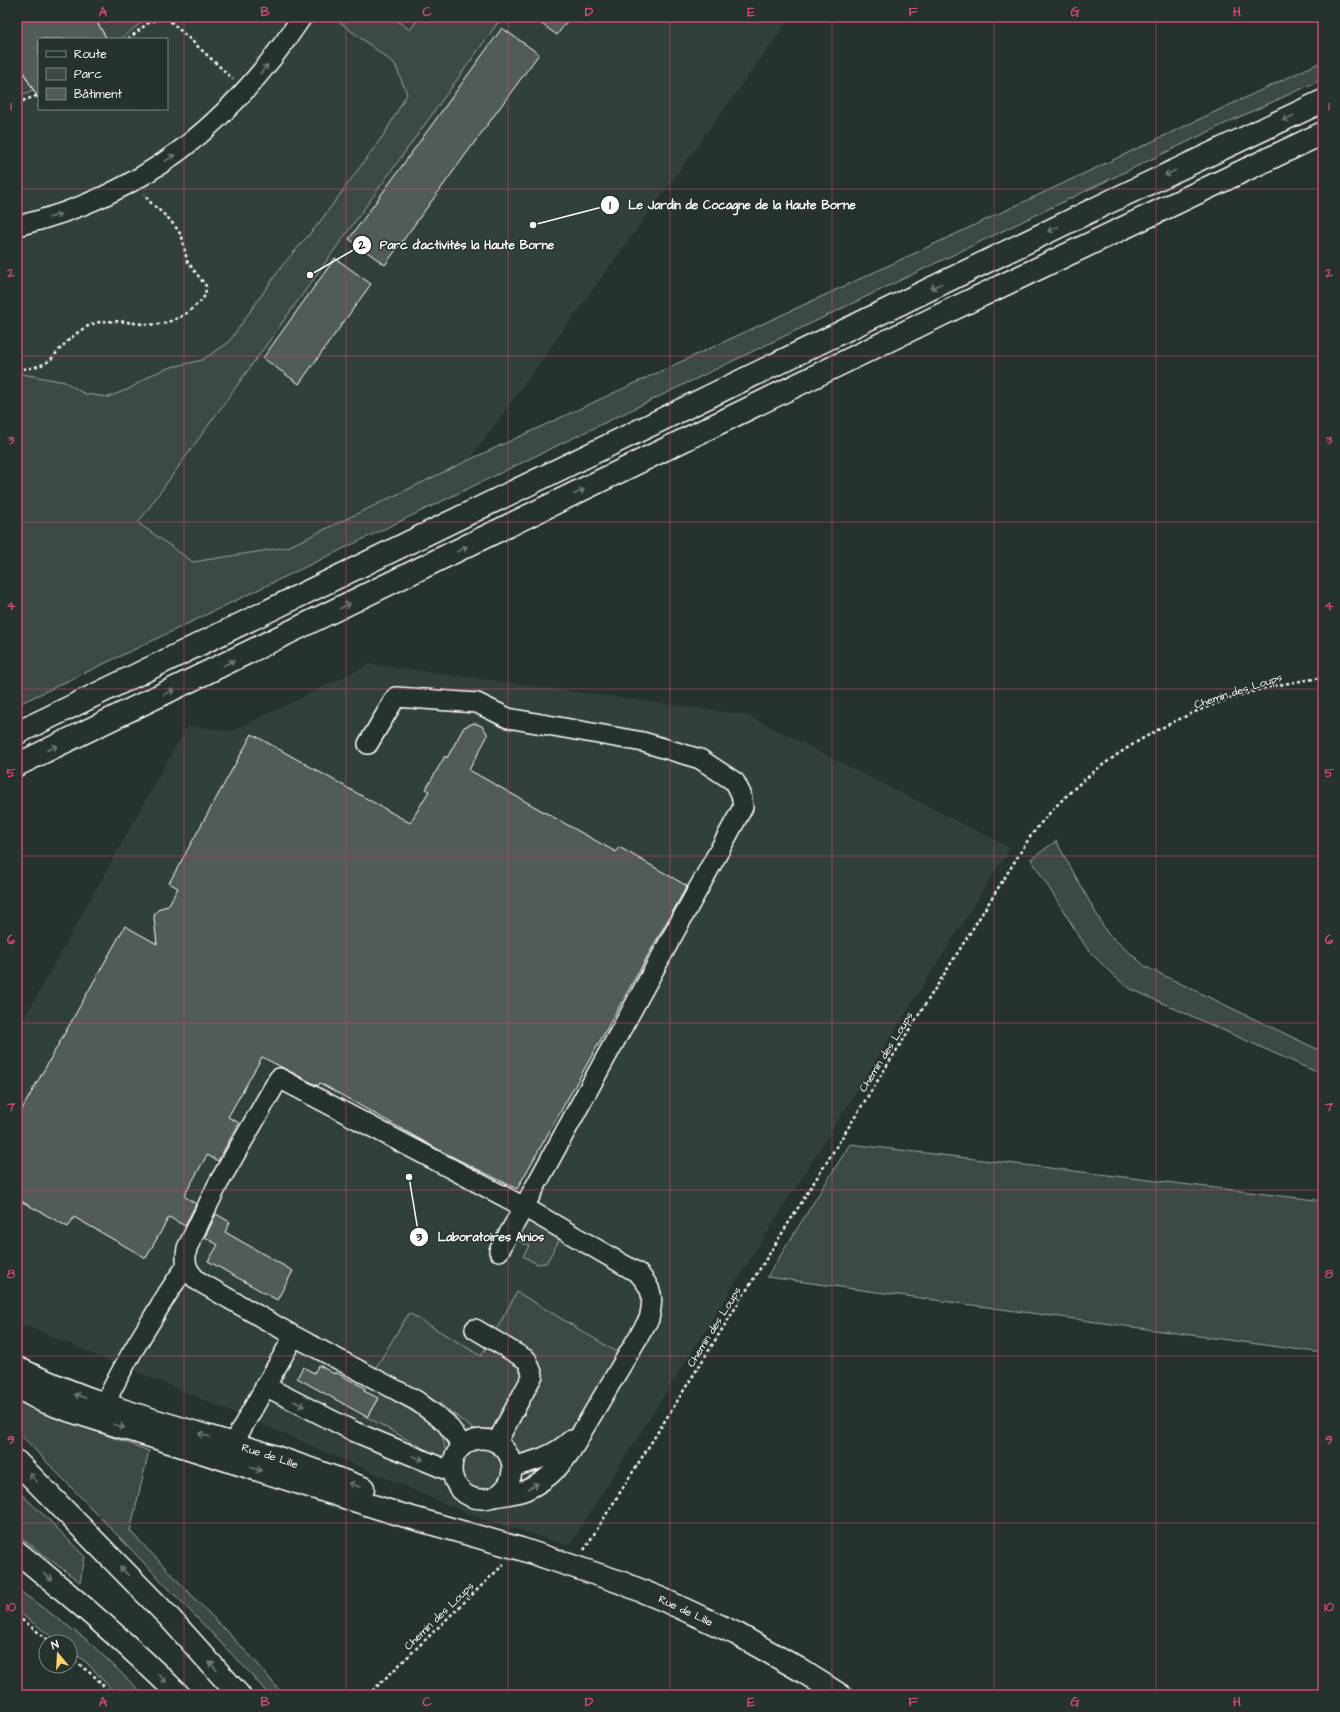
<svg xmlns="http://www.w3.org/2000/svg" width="1340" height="1712" font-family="'Architects Daughter',sans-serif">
<rect width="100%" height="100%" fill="#26332d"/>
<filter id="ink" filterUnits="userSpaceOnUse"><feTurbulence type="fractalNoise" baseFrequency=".025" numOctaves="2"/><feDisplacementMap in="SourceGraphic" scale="8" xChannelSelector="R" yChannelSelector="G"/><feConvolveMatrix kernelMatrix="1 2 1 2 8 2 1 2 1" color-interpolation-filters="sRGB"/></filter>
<g filter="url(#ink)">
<!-- built -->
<path fill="#333f3a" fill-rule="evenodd" d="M17,17h774l-322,443 -181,87 -95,15 -55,-39 -121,-81zM39,39h128v70h-128z
M370,664l377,51 263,133 -441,698 -98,-31 -210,-91 -244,-102v-291l170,-305 46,5z"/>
<!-- green -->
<path fill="#3e4944" stroke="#9ea4a2" d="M94,17h55l-29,22h-13z
M333,17h59l18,13 10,-13h82l-364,506 55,39 95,-15 181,-87 425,-197 429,-202v18l-88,40 -1102,531 -116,55v-332l48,9 20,12 23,3 21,-8 22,-14 17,-7 34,-8 26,-17 54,-77 37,-43 66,-90 22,-39 -12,-30z
M17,61l16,29 -16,7z
M1056,841l51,92 39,34 177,85v23l-192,-86 -16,-12 -27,-27 -57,-91z
M850,1144l473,57v152l-556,-76z
M528,1220l32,19 -14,24 -9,1 -14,-8 6,-10 -15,-7z
M517,1292l103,62 -53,82 -41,21 -6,-3 -12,-15 32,-64 -45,-43z
M409,1313l72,43 7,-12 39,25 -30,57 -7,3 -11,1 -7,-2 -33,-25 -64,-34z
M381,1393l54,32c7,9 10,18 11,30l-7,2 -72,-40z
M17,1400l8,5 124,46 -19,80 127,132 26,32h-14l-19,-22 -233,-242z
M461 1468a21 21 0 1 1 42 0a21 21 0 1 1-42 0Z
M17,1490l33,31 35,36 -5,25 -63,-47z
M17,1589l70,51 57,55h-27l-30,-32 -17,-13v-8h-11l-42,-31z"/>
<!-- building -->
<path fill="#515c57" stroke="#fff" d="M17,17h77l13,22h-68v61l-22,-39z
M532,17h38l-13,18z
M502,28l37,26 -154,211 -36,-26z
M335,258l36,26 -72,100 -36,-26z
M474,723l8,3 5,7v4l-18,33 147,82 3,-5 68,39 -170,303 -78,-39 -119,-67 -2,3 -56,-29 -34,60 11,6 -21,38 -11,-6 -23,41 12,8 -11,22 -16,-9 -23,41 -72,-41 -6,10 -51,-28v-81l108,-192 32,18 -3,-26 1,-5 5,-5 8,-2 10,-18 -9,-5 83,-149 158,89 19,-32 -3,-2 19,-33 2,2 17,-31z
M216,1214l14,8 -5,10 68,39 -16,29 -69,-39 10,-16 -13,-8z
M319,1365l15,9 1,-2 30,16 -1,3 14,7 -11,19 -70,-39 6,-11 11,6z"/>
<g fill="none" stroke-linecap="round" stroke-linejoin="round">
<defs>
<path id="minor" d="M17,226c127,-30 214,-103 285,-209
M368,744l28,-47 81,6 31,15 135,24 57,17 35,23 6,12 2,13 -219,400 114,66c15,16 16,24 11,46l-66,111c-12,25 -31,49 -57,60 -10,4 -21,5 -31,7
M475,1329l52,31 6,15 -36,67
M265,1386l90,46 97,40
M105,1404c13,-29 29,-56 46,-83 11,-19 22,-37 35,-54
M452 1469a30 30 0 1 1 60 0a30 30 0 1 1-60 0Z
M463,1446l-17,-23 -29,-22 -123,-65 -96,-55c-11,-10 -14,-17 -11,-33l31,-64 61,-106 245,129 -25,44
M226,1456l68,-120
M512,1467c23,-6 42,-11 59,-27"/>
<g id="major">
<path id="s1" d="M17,1368c77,38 161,59 243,84 35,11 69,24 103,36"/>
<path id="s2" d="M17,1387l26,14 25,9 327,103 126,36 99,33 44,18 73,34 62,35 41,26"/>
</g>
<path id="highway" d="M17,733l1092,-531 214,-101
M17,765l938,-457 368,-175
M17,1462l151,154 71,79
M17,1552c56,45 111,92 162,143"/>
</defs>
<!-- minor casing -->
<use href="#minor" stroke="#fff" stroke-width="22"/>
<!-- major casing -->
<use href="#major" stroke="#fff" stroke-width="25"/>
<!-- highway casing -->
<use href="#highway" stroke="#fff" stroke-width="25"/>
<!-- path -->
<path stroke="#fff" stroke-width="2.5" stroke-dasharray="3 3" stroke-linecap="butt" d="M166,17l67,62
M128,39l19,-15 14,-7
M17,103l22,-8
M17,369c11,0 23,-2 32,-8 4,-3 7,-8 11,-12 10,-11 24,-24 40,-27 15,-2 27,0 42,2 19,3 40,-5 53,-18 8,-6 11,-10 11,-20l-19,-25 -5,-24 -4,-7 -9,-11 -20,-18 -5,-7
M584,1550l446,-713c65,-88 185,-148 293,-159
M17,1616l34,26
M70,1657l25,20 17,18
M368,1695l136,-131"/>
<!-- minor -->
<use href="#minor" stroke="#26332d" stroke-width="19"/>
<!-- major -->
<use href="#major" stroke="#26332d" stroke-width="22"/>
<!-- highway -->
<use href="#highway" stroke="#26332d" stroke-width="22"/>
</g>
<!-- one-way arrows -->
<defs><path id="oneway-shaft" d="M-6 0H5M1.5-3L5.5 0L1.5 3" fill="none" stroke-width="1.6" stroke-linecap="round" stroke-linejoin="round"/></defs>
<g stroke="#727a76">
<use href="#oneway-shaft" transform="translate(264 69) rotate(-51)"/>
<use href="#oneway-shaft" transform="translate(1288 118) rotate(155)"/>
<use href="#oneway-shaft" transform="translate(170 158) rotate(-34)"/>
<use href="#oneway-shaft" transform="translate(1170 173) rotate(155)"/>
<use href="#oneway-shaft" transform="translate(55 216) rotate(-18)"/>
<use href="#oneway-shaft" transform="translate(1053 229) rotate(154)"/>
<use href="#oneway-shaft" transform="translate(936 286) rotate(154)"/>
<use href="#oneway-shaft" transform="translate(579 492) rotate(-26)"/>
<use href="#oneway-shaft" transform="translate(462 549) rotate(-26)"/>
<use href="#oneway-shaft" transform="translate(345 606) rotate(-26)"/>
<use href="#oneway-shaft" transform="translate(229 663) rotate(-26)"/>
<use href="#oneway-shaft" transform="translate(169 692) rotate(-26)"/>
<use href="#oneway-shaft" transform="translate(52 748) rotate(-25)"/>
<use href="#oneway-shaft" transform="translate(80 1396) rotate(-160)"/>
<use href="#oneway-shaft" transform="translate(299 1404) rotate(27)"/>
<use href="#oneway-shaft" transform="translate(119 1426) rotate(17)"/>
<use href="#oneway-shaft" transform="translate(204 1435) rotate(-163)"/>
<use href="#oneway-shaft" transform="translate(418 1458) rotate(22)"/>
<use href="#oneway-shaft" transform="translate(256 1469) rotate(18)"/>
<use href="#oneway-shaft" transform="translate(33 1478) rotate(-135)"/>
<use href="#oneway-shaft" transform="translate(354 1485) rotate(-160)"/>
<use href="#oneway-shaft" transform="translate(533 1486) rotate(-28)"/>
<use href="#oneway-shaft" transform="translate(124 1571) rotate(-134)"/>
<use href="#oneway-shaft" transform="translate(48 1577) rotate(38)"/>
<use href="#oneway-shaft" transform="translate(213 1666) rotate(-132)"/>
<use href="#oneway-shaft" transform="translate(162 1678) rotate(45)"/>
</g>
</g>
<!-- grid -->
<path fill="none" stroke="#ce467c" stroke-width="1" stroke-opacity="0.55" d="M184,17v1678M346,17v1678M508,17v1678M670,17v1678M832,17v1678M994,17v1678M1156,17v1678M17,189h1306M17,356h1306M17,522h1306M17,689h1306M17,856h1306M17,1023h1306M17,1190h1306M17,1356h1306M17,1523h1306"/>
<g text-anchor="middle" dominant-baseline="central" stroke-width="3" stroke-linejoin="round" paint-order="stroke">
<!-- street labels -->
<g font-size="11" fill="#fff" stroke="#26332d">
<text transform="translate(1238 691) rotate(-18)">Chemin des Loups</text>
<text transform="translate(886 1052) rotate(-58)">Chemin des Loups</text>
<text transform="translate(714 1327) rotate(-58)">Chemin des Loups</text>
<text stroke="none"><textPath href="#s1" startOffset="268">Rue de Lille</textPath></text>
<text stroke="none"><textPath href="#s2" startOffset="706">Rue de Lille</textPath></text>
<text transform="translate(439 1616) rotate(-44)">Chemin des Loups</text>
</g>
</g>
<!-- callouts -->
<path fill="none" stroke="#fff" stroke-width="1.5" d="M533 225L610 205M310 275L362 245M409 1177L419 1237"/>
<g fill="#fff" stroke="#26332d" stroke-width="1.5">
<circle cx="533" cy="225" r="4"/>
<circle cx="310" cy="275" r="4"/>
<circle cx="409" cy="1177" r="4"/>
<circle cx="610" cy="205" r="10"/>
<circle cx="362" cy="245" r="10"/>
<circle cx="419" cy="1237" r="10"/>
</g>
<g font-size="12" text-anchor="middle" font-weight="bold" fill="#111">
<text x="610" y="209">1</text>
<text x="362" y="249">2</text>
<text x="419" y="1241">3</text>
</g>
<g font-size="12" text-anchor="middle" font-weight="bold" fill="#fff" stroke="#26332d" stroke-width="3" stroke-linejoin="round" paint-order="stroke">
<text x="742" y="209">Le Jardin de Cocagne de la Haute Borne</text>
<text x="467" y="249">Parc d'activités la Haute Borne</text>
<text x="491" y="1241">Laboratoires Anios</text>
</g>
<!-- margin -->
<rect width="1340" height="1712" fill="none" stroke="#26332d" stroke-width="44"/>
<!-- legend -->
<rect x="38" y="38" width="130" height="72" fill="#26332d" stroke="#7d8581"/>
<rect x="46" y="51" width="20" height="6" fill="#26332d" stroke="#7d8581"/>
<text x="74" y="58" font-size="12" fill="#ffffff">Route</text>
<rect x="46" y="68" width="20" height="12" fill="#3e4944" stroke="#7d8581"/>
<text x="74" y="78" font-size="12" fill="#ffffff">Parc</text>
<rect x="46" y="88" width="20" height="12" fill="#515c57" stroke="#7d8581"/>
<text x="74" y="98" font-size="12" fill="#ffffff">Bâtiment</text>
<!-- north arrow -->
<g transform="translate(58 1654) rotate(342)"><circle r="19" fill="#26332d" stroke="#7d8581"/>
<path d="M0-3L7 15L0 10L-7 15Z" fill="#ffd166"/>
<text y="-6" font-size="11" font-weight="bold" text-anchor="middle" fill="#ffffff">N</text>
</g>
<rect x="22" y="22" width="1296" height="1668" fill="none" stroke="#ce467c" stroke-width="1.5"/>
<g font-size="13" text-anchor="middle" font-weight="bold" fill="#ce467c">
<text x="103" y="16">A</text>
<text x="265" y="16">B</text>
<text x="427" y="16">C</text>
<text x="589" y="16">D</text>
<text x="751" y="16">E</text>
<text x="913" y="16">F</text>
<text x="1075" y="16">G</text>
<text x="1237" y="16">H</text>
<text x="11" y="110">1</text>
<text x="1329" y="110">1</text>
<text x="11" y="277">2</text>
<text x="1329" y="277">2</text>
<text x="11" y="444">3</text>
<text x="1329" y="444">3</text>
<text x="11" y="610">4</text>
<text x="1329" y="610">4</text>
<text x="11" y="777">5</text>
<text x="1329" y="777">5</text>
<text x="11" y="944">6</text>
<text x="1329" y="944">6</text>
<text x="11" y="1111">7</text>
<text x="1329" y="1111">7</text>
<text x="11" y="1278">8</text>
<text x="1329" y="1278">8</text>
<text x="11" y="1444">9</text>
<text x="1329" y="1444">9</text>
<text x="11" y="1611">10</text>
<text x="1329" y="1611">10</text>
<text x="103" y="1706">A</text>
<text x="265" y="1706">B</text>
<text x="427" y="1706">C</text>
<text x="589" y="1706">D</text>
<text x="751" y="1706">E</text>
<text x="913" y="1706">F</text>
<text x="1075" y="1706">G</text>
<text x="1237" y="1706">H</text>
</g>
</svg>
